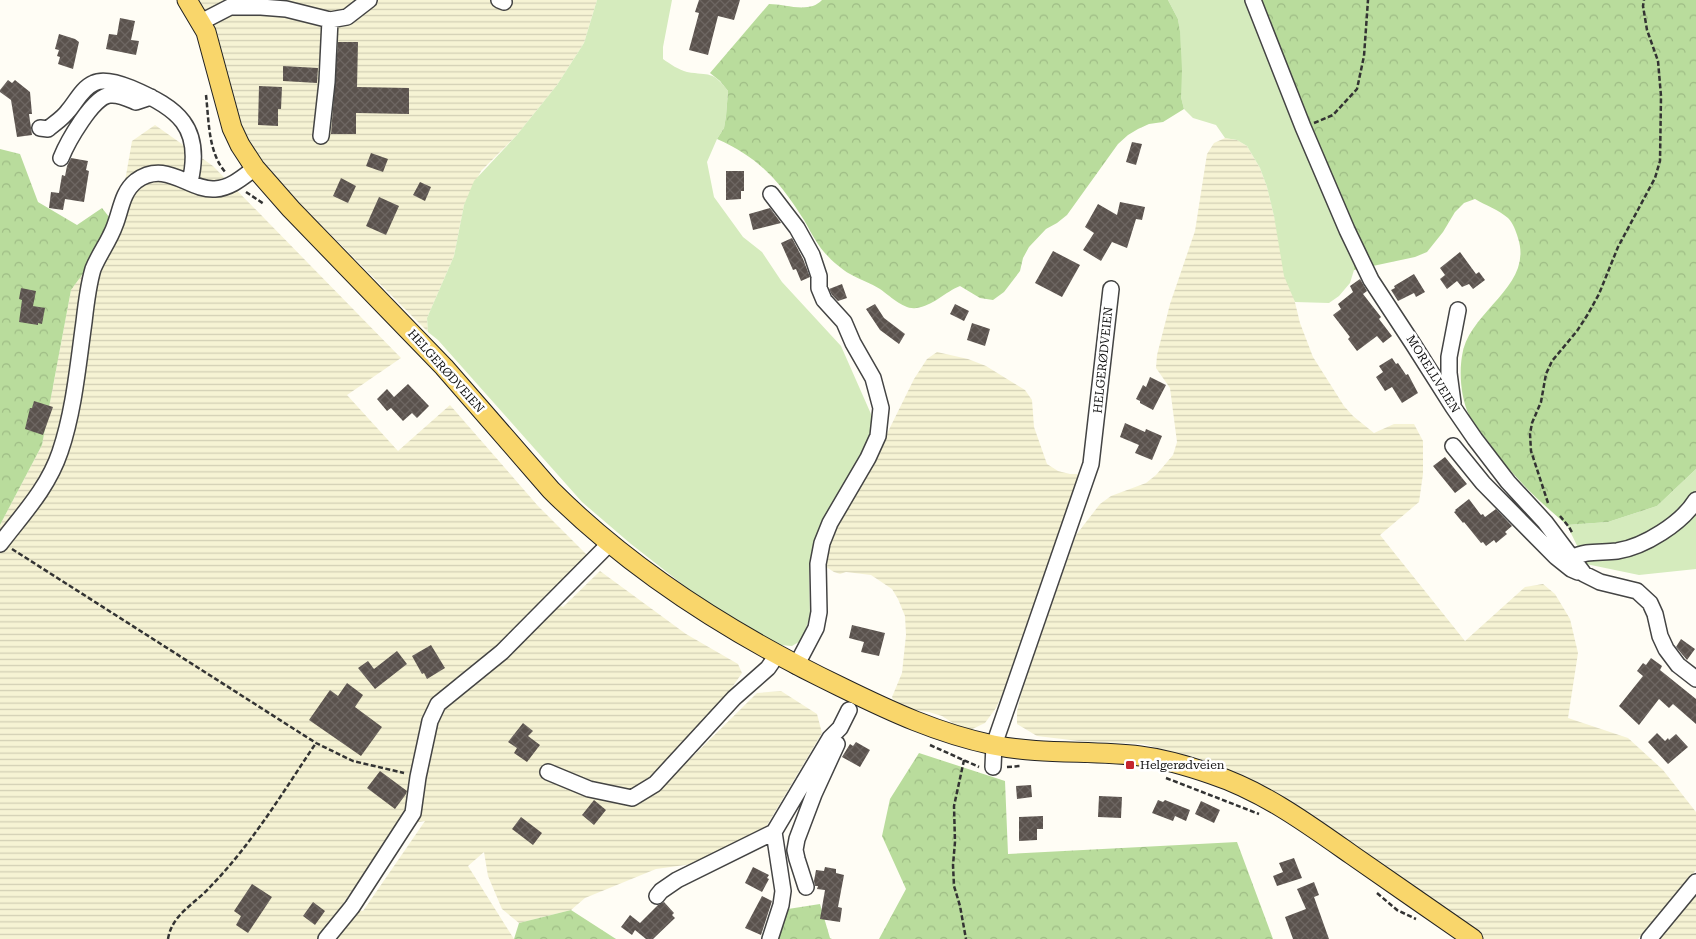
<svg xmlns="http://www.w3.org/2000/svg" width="1696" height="939" font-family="'Roboto Serif',serif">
<defs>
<pattern id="farmland-rules" width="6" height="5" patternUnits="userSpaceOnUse" patternTransform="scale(1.25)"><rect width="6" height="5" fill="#f6f3d4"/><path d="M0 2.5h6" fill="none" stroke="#d2cfb5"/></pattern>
<pattern id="forest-crowns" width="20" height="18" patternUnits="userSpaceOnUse" patternTransform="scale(1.25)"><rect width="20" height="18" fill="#b9dc9c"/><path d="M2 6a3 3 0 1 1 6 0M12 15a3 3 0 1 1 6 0" fill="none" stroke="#9ebc85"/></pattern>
<pattern id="building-cross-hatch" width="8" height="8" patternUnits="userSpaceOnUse" patternTransform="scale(1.25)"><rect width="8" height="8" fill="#5a524d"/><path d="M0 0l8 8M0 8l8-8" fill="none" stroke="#6d6662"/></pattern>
</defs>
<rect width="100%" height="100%" fill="#fffdf5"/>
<!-- farmland -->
<path fill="url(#farmland-rules)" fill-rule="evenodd" d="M199,0h398l-13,43 -27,42 -41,51 -35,35 -17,34 -10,51 -27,62 1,14 -138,-138 -35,-42 -17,-28 -21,-85z
M155,125l58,41 188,192 -54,37 51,56 52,-46 88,101 50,50 -44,41 19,10 37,-36 86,63 52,30 4,9 -17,25 -67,75 12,6 87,-86 24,-2 36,23 5,19 -56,94 -45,33 -65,9 -71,29 -14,12 -52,13 -17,-14 -14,-33 -4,-24 -16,14 46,73h-514v-414l42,-80 29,-155 46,-63 15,-86zM425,821l-62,90 -23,-3 57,-82z
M1225,138l12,2 10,6 13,22 7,19 33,136 13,34 31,49 9,10 21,17 20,-9h20l9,17v33l-4,28 -39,33 85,106 60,-54 18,-3 12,10 15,25 8,34 -10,65 60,20 35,32 33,42v58l-58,69h-156l-228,-154 -23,-13 -36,-15 -12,-2 -40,-11 -64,-3 -42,-5 -20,-12v-13l6,-25 53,-151 24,-31 11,-8 35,-13 10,-8 17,-20 4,-13 -7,-54 -14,-20 1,-13 13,-51 25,-73 12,-77 7,-11z
M937,352l31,7 18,7 39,24 7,10 2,27 13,37 11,7 12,3h7l3,2 -68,197 -16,35 -11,15 -17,8 -6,-2 -20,-13 -13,-4 -17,-2 -17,-7 -3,-6 10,-24 4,-38 -1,-19 -7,-17 -6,-10 -21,-14 -25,-3 -6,2 -6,-2 -11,-7 8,-29 43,-76 40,-81 13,-20z
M1696,890v49h-41z"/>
<!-- green -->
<path fill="#d5ebbd" d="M597,0h75l-9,47v12c7,5 16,11 24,13 23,4 25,-2 41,19l-2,25 -2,12 -7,11 -10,23 7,35 29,40 19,15 20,30 59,64 30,68 1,13 -2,12 -52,92 -9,36 1,49 -8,24 -10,6 -12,-1 -36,-16 -21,-13 -92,-72 -49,-42 -144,-162 -10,-8 -1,-14 27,-62 10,-51 10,-24 42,-45 41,-51 27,-42z
M1168,0h76l27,67 30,58 53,132v13l-4,13 -11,13 -10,7 -34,-1 -11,-26 -10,-60 -7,-29 -7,-19 -13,-22 -10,-6 -12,-2 -9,-13 -23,-7 -9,-9 -3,-12 -1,-66 -2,-12z
M1696,469v100l-57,6 -53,-11 -19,-39 41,-3 49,-16z"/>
<!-- forest -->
<path fill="url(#forest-crowns)" d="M822,0h346l10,19 2,12 2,39 -1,27 3,12 -21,13 -14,2 -11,5 -10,6 -10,9 -51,71 -10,8 -11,6 -17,18 -6,11 -3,13 -16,21 -11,8 -13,-2 -20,-12c-15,6 -27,20 -44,22 -12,2 -26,-12 -36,-19 -9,-6 -20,-9 -30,-15 -9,-5 -19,-14 -26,-22 -8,-9 -14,-22 -20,-32 -25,-39 -44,-62 -87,-81l7,-11 2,-12 2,-25 -8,-10 -10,-8 59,-69c17,0 40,10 53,-4z
M1244,0h452v469l-39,37 -49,16 -41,3c-20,-17 -40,-35 -57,-55 -9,-9 -16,-20 -23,-30 -6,-8 -13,-16 -18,-25 -8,-17 -10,-41 -7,-59 6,-45 72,-69 56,-118 -2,-7 -5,-15 -10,-20 -9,-8 -23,-13 -33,-19l-11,4 -9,9 -12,20 -16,20 -12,5 -61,13v-14l-53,-131 -30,-58z
M0,149l20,5 18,48 39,23 25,-17 15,19 -46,63 -29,155 -42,80z
M919,753l86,28 3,73 229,-12 36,97h-394l27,-50 -24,-53 8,-37z
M820,904l10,34 2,1h-56l12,-30z
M571,910l45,29h-102l5,-16z"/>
<!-- building -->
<path fill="url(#building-cross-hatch)" d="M699,0h41l-6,20 -16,-4 -10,39 -19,-5 10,-37 -4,-1z
M120,18l15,3 -4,19 8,1 -3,14 -30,-6 3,-15 8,1z
M59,34l16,5 4,3 -6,27 -15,-5 2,-7 -3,-1 2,-6 -4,-1z
M338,42h20l-1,45 52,1v26l-53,-1v21h-25z
M283,66l35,2 -1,15 -34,-2z
M8,80l4,3 3,-3 15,12 2,22h-3l3,21 -15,2 -6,-37 -11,-8v-2z
M259,86l23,1 -1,22h-3v17l-20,-1z
M1132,142l10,2 -6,21 -10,-3z
M371,153l17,6 -5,13 -17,-6z
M71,158l17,3 -2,9 3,1 -5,31 -19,-3 -2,11 -14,-2 2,-16 8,1 3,-18 3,1 2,-10z
M726,171h18v20h-3v8l-15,1z
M341,178l15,8 -8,17 -15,-7z
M420,182l11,5 -6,14 -12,-6z
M379,197l20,9 -13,29 -20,-9z
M1120,202l25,5 -3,13 -6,-1 -9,29 -15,-6 -11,19 -18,-11 11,-17 -9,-6 13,-23 19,11z
M770,208l11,15 -28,7 -4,-16z
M792,238l11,21 7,18 -9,4 -5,-12 -3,1 -12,-27z
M1053,251l27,14 -18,32 -27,-14z
M1460,252l16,22 3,-2 6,8 -12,9 -4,-5 -7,3 -5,-6 -10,8 -7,-10 5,-4 -5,-7z
M1414,274l11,18 -9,5 -2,-4 -16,8 -7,-11 4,-2 -1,-2z
M1360,279l7,12 -4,3 18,23 -2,2 13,17 -9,7 -6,-7 -20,15 -9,-12 2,-2 -17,-22 8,-6 -3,-5 15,-12 -3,-6z
M842,284l5,14 -9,3 -6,-6 -3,-6z
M21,288l15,3 -3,15 12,2 -3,16 -4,-1v2l-19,-3 3,-22 -3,-1z
M875,304l9,14 21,16 -6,10 -19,-14 -14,-21z
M955,304l14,7 -5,10 -14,-7z
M972,323l18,6 -5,17 -18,-6z
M1392,358l4,6 2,-1 8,12 2,-1 10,19 -16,10 -10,-16 -7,4 -9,-14 7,-5 -4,-6z
M1150,377l16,8 -13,25 -13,-7v-2l-4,-2 7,-14 3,2z
M408,384l21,22 -12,12 -5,-5 -9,8 -12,-13 -4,3 -10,-12 10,-10 7,8z
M34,401l19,6 -10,28 -18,-6 5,-21h2z
M1125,423l20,9 1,-3 16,7 -10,24 -17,-7 4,-8 -19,-8z
M1445,457l22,27 -12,9 -22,-27z
M1469,499l12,16 2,-1 2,3 11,-8 16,17 -7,6 2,2 -11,9 -2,-3 -8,6 -3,-4 -2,1 -17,-21 -1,1 -9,-11 2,-1 -1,-1z
M852,625l33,8 -6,23 -18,-4 3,-10 -15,-4z
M1681,639l14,10 -8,11 -11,-13z
M431,645l14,23 -18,11 -3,-6 -2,1 -10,-18z
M397,651l10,13 -32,25 -17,-21 10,-7 6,8z
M1651,658l11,8 -2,4 36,29v25l-23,-20 -4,4 -10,-9 -20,26 -20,-19 24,-30 -6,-5 6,-8 3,2z
M347,683l16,12 -8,12 27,20 -21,29 -52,-36 21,-30 8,6z
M523,723l10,8 -5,5 12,9 -13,17 -13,-9 3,-5 -9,-6z
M1657,733l8,8 3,-3 1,2 7,-6 12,13 -20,17 -20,-22z
M856,742l14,8 -10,17 -18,-10 8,-13 3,2z
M380,771l27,20 -1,3 -11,15 -28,-21z
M1031,785l1,12 -15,2 -1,-13z
M1099,796l23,1 -1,21 -23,-1z
M594,800l12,10 -12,15 -12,-10z
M1158,800l5,2 2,-2 25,10 -4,11 -11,-5 -2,5 -21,-8z
M1201,801l19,9 -6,13 -19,-9z
M1043,816v13h-6v11l-18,1v-24z
M521,817l21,16 -9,12 -21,-16z
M1294,858l8,20 -25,8 -4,-10 10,-4 -4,-9z
M753,867l16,8 -2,3 2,1 -7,13 -17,-9z
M825,867l11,2v4l8,2 -6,32 4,1 -2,14 -20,-3 5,-29 -8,-1 1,-3h-3l-1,-5 2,-11 8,1z
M1314,882l5,13 -5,2 15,42h-36l-8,-22 21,-8 -9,-20z
M252,884l20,13 -24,36 -12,-8 5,-9 -7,-5z
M762,896l10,5 -11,34 -16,-7z
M313,902l12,9 -10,14 -12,-9z
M664,902l10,11 -2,2 3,3 -22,21h-7l-11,-9 -3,5 -11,-8 9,-12 10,8 18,-18z"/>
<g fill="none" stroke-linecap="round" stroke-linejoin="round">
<defs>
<path id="minor" d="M499,0l5,2
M1253,0l50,127 44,103 24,50 42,64 40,63 22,32 33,43 37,40 39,52 16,8 37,9 13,12 5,11 5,22 6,13 12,16 18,14
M201,22l29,-15h31l25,2 44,11 17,-3 22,-17
M40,128l8,1c7,-6 15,-11 20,-18 8,-9 14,-23 26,-28 10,-5 27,1 37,5 47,20 72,39 59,94
M321,136l6,-54 3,-62
M61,158c6,-15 32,-62 49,-63 9,-1 19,4 26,7l15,-5
M771,194l26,34 15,27 7,21v12l5,12 20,22 9,21 20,35 8,30 -3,28 -10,22 -38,65 -8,20 -4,21 1,48 -3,16 -20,38
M1453,403l-4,-30v-16l9,-47
M1453,446l30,37 73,74 15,12 7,3
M0,544c22,-29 48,-56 60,-92 14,-41 18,-87 24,-130 2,-18 4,-36 9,-53 6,-15 17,-29 22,-44 6,-15 7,-33 21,-44 30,-22 53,10 79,8 16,-1 28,-12 40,-21
M1572,558c14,-8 29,-5 45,-7 27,-4 65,-28 79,-51
M993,767l1,-22 97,-281 20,-175
M548,772l41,17 43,9 23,-14 79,-86 34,-30 9,-13
M806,887l-9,-28 -2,-9 2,-11 17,-45 23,-50
M657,896l4,-5 16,-11 97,-48
M326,939l26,-32 61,-94 5,-36 12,-56 8,-17 64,-52 108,-109
M770,939l11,-34 2,-14 -9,-59 56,-94 10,-10 9,-18
M1649,939l47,-57"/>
<path id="major" d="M187,0l19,32 26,96 8,17 15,23 36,41 153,158 107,123c83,83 184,146 290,197 51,25 96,46 152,58 49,10 98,5 147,11 24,3 48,10 71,18 52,17 97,50 141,81 40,28 81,56 121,84"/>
</defs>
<!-- minor casing -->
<use href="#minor" stroke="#444" stroke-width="18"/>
<!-- major casing -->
<use href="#major" stroke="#222" stroke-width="21"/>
<!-- path -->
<path stroke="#333" stroke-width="2.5" stroke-dasharray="5 2.5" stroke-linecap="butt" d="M206,95c3,26 2,58 20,78
M1314,123l19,-8 24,-26 7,-33 4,-56
M246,192l18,12
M1548,503l-17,-52 -1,-17 2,-11 9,-21 5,-28 6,-13 25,-30 11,-17 11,-20 19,-47 37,-69 5,-17 1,-65 -3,-35 -11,-31 -4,-24 1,-6
M1560,516l9,11 4,7
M12,549l304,194 37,18 51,12
M930,745l49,22
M964,760l-10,46 1,36 -2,23 1,21 6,20 6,33
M1007,767l14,-1
M1166,778l93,36
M1377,893l20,17 19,9
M168,939c4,-25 27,-35 42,-52 42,-43 73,-95 106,-144"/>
<!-- minor -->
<use href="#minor" stroke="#fff" stroke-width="15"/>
<!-- major -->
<use href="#major" stroke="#f9d66b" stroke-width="19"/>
</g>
<!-- markers -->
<rect fill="#c4262e" stroke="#fff" stroke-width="2" x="1125" y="760" width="10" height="10" rx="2.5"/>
<g text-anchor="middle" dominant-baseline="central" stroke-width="5" stroke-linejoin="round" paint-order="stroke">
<!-- street labels -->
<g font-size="12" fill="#111" stroke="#fff">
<text transform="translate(1103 360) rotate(-84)">HELGERØDVEIEN</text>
<text transform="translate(446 371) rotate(48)">HELGERØDVEIEN</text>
<text transform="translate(1433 374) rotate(58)">MORELLVEIEN</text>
</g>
<!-- poi labels -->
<g font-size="12" fill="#111" stroke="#fff" text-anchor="start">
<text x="1140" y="765">Helgerødveien</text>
</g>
</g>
</svg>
